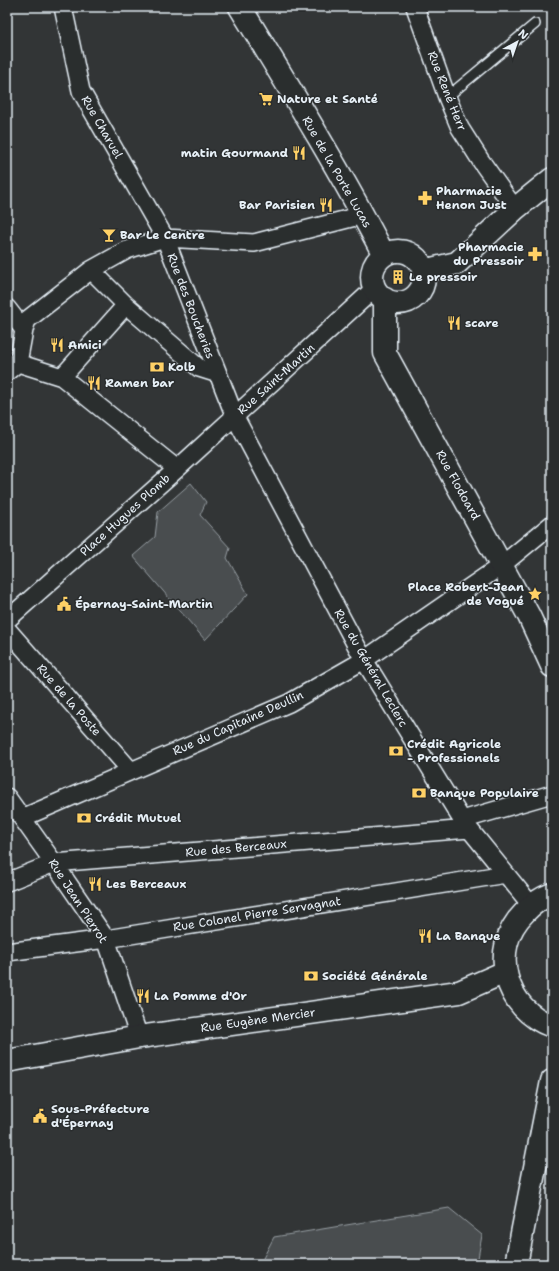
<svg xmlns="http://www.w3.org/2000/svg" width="559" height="1271" font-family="'Shantell Sans',sans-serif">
<rect width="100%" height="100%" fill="#323536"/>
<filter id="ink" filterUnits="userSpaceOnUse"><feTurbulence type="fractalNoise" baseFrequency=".025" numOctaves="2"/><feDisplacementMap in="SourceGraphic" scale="8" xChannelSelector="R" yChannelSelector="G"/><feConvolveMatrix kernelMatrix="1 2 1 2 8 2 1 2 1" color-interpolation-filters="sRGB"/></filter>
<g filter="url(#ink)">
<!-- green -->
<path fill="#494d4f" stroke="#989fa4" d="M191,483l15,19 -6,13 30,33 -3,10 21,36 -43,46 -72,-84 22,-19 3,-25z
M449,1208l33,27 -5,29h-217l14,-27z"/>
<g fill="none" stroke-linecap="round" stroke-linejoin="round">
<defs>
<path id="lane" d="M447,97l88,-73"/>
<path id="street" d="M63,7l18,84 84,147 70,179 129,243 98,160 69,85
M415,7l32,90 13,31 21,33 34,48
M91,270l35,35 73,63 19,6
M7,308l17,22
M18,363l6,-33 3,-10 64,-50 36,-20 38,-12 89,5 109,-28
M18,363l44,14 115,92
M7,372l11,-9
M62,377l64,-72
M7,620l170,-151 198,-181
M7,629l124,142
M7,797l47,66 52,76 33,98
M22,818l267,-115 75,-43 138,-95 50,-41
M462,820l90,-26
M7,882l47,-19 415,-34
M7,952l99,-13 400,-65"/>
<path id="secondary" d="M240,7c50,82 100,163 144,248
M372 277a26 26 0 1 1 52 0a26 26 0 1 1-52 0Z
M423,271l34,-8 58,-54 37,-30
M385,299v54l144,263 23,50
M552,894c-11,4 -20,10 -28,19 -36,36 -19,97 28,113
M7,1061l132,-24 320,-45 46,-20
M516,1264l36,-183"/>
</defs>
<!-- lane casing -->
<use href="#lane" stroke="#e8f1f8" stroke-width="12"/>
<!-- street casing -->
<use href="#street" stroke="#e8f1f8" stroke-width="20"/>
<!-- secondary casing -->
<use href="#secondary" stroke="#e8f1f8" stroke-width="25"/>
<!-- lane -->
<use href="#lane" stroke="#2a2d2e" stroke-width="9"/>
<!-- street -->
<use href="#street" stroke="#2a2d2e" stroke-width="17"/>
<!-- secondary -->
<use href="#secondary" stroke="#2a2d2e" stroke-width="22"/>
</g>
</g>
<!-- icons -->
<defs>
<symbol id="supermarket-bare" viewBox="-9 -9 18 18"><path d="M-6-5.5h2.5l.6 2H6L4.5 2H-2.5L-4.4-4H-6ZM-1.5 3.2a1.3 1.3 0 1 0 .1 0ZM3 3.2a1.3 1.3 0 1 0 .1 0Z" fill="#ffd166" stroke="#2a2d2e" stroke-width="2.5" paint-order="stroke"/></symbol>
<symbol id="restaurant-bare" viewBox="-9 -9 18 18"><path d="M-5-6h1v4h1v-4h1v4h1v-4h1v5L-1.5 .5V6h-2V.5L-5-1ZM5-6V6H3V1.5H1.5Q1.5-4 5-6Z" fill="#ffd166" stroke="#2a2d2e" stroke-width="2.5" paint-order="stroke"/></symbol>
<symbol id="pharmacy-bare" viewBox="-9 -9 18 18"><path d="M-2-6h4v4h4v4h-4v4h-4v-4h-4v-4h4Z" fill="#ffd166" stroke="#2a2d2e" stroke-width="2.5" paint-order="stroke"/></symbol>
<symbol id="bar-bare" viewBox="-9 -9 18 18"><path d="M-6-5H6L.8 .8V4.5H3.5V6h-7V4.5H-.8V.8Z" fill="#ffd166" stroke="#2a2d2e" stroke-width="2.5" paint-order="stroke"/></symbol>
<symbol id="building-bare" viewBox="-9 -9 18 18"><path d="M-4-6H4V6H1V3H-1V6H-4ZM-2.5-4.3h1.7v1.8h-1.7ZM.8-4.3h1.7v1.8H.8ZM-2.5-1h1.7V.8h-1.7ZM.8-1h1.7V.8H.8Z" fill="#ffd166" stroke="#2a2d2e" stroke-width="2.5" paint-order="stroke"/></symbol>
<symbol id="bank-bare" viewBox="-9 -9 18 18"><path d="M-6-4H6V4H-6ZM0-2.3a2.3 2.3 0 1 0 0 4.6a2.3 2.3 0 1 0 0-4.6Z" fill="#ffd166" stroke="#2a2d2e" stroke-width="2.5" paint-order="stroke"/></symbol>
<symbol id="sight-bare" viewBox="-9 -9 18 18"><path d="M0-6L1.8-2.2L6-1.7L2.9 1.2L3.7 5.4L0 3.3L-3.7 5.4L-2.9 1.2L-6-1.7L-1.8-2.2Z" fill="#ffd166" stroke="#2a2d2e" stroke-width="2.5" paint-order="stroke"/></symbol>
<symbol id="civic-bare" viewBox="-9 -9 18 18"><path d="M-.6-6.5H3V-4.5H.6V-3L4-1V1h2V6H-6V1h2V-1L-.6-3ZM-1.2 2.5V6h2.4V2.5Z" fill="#ffd166" stroke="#2a2d2e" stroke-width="2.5" paint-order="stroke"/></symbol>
</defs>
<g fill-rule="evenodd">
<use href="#supermarket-bare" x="256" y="89" width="20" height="20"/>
<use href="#restaurant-bare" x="289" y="143" width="20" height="20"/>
<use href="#pharmacy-bare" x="415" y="188" width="20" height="20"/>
<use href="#restaurant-bare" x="316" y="195" width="20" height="20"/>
<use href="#bar-bare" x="99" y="225" width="20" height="20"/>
<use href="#pharmacy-bare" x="525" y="244" width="20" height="20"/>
<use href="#building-bare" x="388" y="267" width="20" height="20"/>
<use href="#restaurant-bare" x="444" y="313" width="20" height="20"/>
<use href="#restaurant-bare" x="47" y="335" width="20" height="20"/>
<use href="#bank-bare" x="147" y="357" width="20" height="20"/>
<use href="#restaurant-bare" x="84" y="373" width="20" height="20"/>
<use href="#sight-bare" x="525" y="584" width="20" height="20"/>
<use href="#civic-bare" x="54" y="594" width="20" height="20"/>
<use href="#bank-bare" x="386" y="741" width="20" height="20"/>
<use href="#bank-bare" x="409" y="783" width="20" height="20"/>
<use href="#bank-bare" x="74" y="808" width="20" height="20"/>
<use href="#restaurant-bare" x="85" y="874" width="20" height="20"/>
<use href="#restaurant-bare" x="415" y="926" width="20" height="20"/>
<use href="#bank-bare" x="301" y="966" width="20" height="20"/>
<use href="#restaurant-bare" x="133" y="986" width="20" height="20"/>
<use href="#civic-bare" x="30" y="1106" width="20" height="20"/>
</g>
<g text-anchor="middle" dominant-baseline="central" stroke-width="3" stroke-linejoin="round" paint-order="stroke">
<!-- street labels -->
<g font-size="12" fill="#e8f1f8" stroke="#2a2d2e">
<text transform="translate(447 91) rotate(68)">Rue René Herr</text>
<text transform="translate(102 127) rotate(60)">Rue Charuel</text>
<text transform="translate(337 172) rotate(60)">Rue de la Porte Lucas</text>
<text transform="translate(191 306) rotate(69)">Rue des Boucheries</text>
<text transform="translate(276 379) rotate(-42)">Rue Saint-Martin</text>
<text transform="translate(458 485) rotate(61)">Rue Flodoard</text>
<text transform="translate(125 515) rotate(-42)">Place Hugues Plomb</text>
<text transform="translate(371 668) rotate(60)">Rue du Général Leclerc</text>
<text transform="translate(69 700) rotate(49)">Rue de la Poste</text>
<text transform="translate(238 723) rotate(-24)">Rue du Capitaine Deullin</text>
<text transform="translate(236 848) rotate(-5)">Rue des Berceaux</text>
<text transform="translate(78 901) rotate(57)">Rue Jean Pierrot</text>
<text transform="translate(257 914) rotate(-9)">Rue Colonel Pierre Servagnat</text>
<text transform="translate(258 1020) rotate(-8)">Rue Eugène Mercier</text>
</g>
<!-- poi labels -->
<g font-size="12" font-weight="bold" fill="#e8f1f8" stroke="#2a2d2e" text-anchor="start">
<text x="277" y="99">Nature et Santé</text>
<text x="288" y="153" text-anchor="end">matin Gourmand</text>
<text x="436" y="191">Pharmacie<tspan x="436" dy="14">Henon Just</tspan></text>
<text x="315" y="205" text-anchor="end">Bar Parisien</text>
<text x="120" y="235">Bar Le Centre</text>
<text x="524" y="247" text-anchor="end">Pharmacie<tspan x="524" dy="14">du Pressoir</tspan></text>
<text x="409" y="277">Le pressoir</text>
<text x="465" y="323">scare</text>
<text x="68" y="345">Amici</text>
<text x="168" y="367">Kolb</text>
<text x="105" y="383">Ramen bar</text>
<text x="524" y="587" text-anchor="end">Place Robert-Jean<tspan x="524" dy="14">de Vogué</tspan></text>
<text x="75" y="604">Épernay-Saint-Martin</text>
<text x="407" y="744">Crédit Agricole<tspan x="407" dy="14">- Professionels</tspan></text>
<text x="430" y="793">Banque Populaire</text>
<text x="95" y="818">Crédit Mutuel</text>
<text x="106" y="884">Les Berceaux</text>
<text x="436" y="936">La Banque</text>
<text x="322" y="976">Société Générale</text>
<text x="154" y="996">La Pomme d'Or</text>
<text x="51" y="1109">Sous-Préfecture<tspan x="51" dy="14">d'Épernay</tspan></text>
</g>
</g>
<!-- margin -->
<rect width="559" height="1271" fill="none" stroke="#2a2d2e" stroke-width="24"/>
<rect x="12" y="12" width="535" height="1247" fill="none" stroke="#e8f1f8" stroke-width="1.5" filter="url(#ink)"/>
<!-- north arrow -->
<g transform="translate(517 42) rotate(40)" stroke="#2a2d2e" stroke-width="3" paint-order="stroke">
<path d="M0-3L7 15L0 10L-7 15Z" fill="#e8f1f8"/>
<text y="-6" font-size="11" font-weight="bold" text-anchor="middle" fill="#e8f1f8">N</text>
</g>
</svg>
